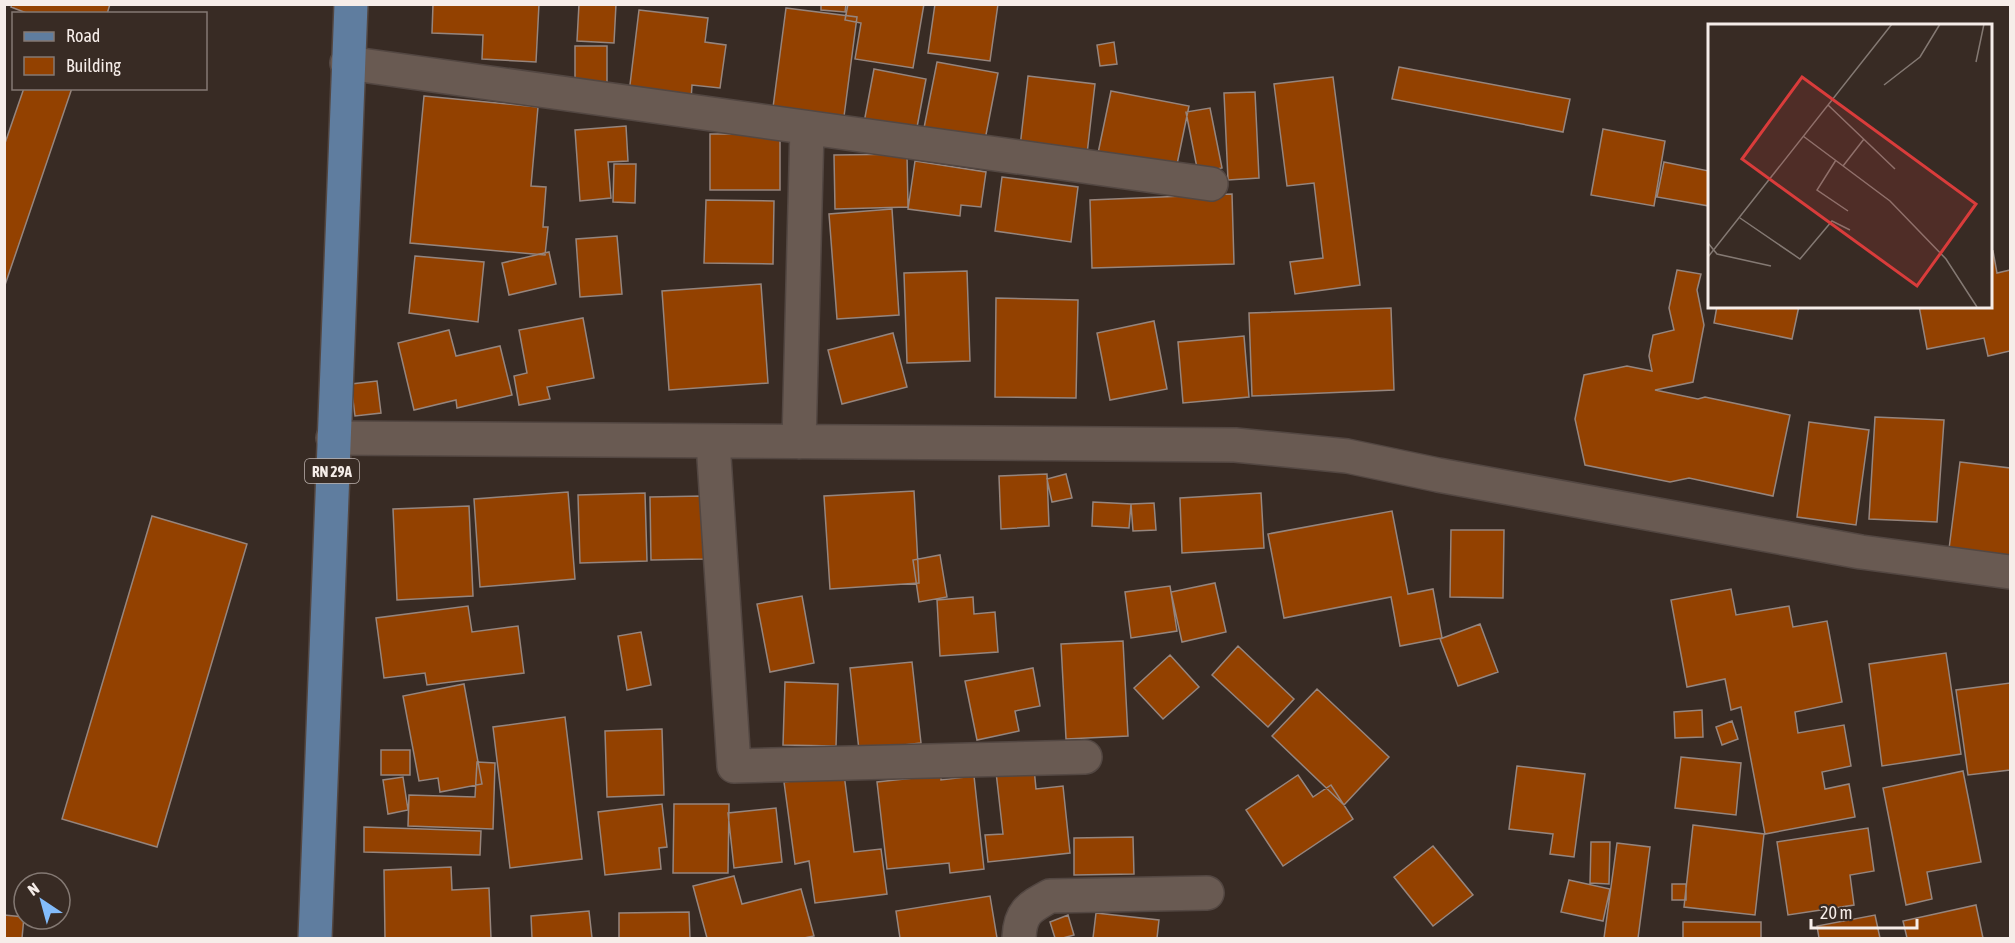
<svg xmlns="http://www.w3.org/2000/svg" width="2015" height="943" font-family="'Asap Condensed',sans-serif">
<rect width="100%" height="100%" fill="#382b24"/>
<!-- building -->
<path fill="#934100" stroke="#96857d" stroke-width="1.5" d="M12,4h98l-3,10h-78l-18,-7z
M433,4h106l-3,58 -54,-3 1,-24 -51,-2z
M579,4h37l-2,39 -37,-2z
M821,4h25l-1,8 -24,-2z
M848,4h76l-11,64 -58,-9 6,-36 -16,-3z
M935,4h63l-8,57 -62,-8z
M786,8l71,9 -14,107 -71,-9z
M639,10l69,8 -3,24 21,3 -6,43 -28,-3 -1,15 -62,-7z
M1114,42l3,22 -17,2 -3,-21z
M575,46h32v43h-32z
M937,62l61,11 -14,72 -61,-12z
M1399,67l171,32 -7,33 -171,-33z
M874,69l52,10 -11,59 -52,-10z
M1028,76l67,8 -8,70 -67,-7z
M1333,77l27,208 -65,9 -5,-32 33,-4 -9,-75 -27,3 -13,-102z
M24,88h48l-68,200v-142z
M1111,91l78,15 -14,68 -78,-16z
M1255,92l4,86 -31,2 -4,-87z
M424,96l114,11 -7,79 15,1 -3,40h5l-3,28 -135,-12z
M1210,108l12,60 -24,5 -12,-61z
M626,126l2,35 -20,1 3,36 -31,3 -5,-71z
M1603,129l62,12 -11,65 -63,-11z
M710,134h70v56h-70z
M907,154l1,53 -73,2 -1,-54z
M915,161l71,11 -5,35 -20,-2 -1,11 -52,-7z
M1664,162l45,9v35l-52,-9z
M614,164h22l-1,39 -22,-1z
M1002,177l76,10 -7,55 -76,-11z
M1232,194l2,70 -142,4 -2,-68z
M706,200l68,1 -1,63 -69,-1z
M892,209l7,106 -62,4 -8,-105z
M617,236l5,58 -42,3 -4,-58z
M1993,251l4,22 13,-3v81l-22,5 -4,-18 -57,11 -8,-43h71v-54z
M549,252l7,32 -47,11 -7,-32z
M415,256l69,6 -6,60 -69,-9z
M1677,270l24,4 -4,16 7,35 -11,57 -38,8 43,9 7,-2 85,18 -17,81 -84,-18 -19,4 -85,-17 -10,-46 9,-44 43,-9 25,5 -3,-15 4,-21 21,-5 -5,-22z
M967,271l3,90 -63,2 -3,-90z
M761,284l7,99 -99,7 -7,-99z
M996,298l82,2 -2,98 -81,-1z
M1717,306h82l-7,33 -78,-16z
M1391,308l3,82 -142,6 -3,-83z
M583,318l11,60 -47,9 3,12 -31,6 -5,-29 13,-3 -8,-43z
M1154,321l13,68 -57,11 -13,-67z
M449,330l7,26 44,-10 12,49 -55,13 -1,-8 -42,10 -16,-67z
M893,333l14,54 -65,17 -14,-54z
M1244,336l5,61 -66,6 -5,-61z
M377,381l4,32 -26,3 -4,-32z
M1875,417l69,3 -7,102 -68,-3z
M1809,422l60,8 -13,95 -59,-8z
M1960,462l50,6v88l-61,-7z
M1047,474l2,52 -48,3 -2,-53z
M1066,474l6,24 -20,4 -5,-23z
M914,491l5,92 -89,6 -6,-93z
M568,492l7,87 -95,8 -6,-88z
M645,493l2,68 -67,2 -2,-68z
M1261,493l3,55 -82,5 -2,-55z
M702,496l2,63 -53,1 -1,-63z
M1093,502l38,2 -2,24 -37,-2z
M1154,503l2,27 -23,1 -2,-27z
M469,506l4,90 -76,4 -4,-91z
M1392,511l16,83 25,-5 9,49 -42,8 -9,-49 -107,21 -16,-84z
M152,516l95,28 -90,303 -95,-28z
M1451,530h53l-1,68 -53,-1z
M940,555l7,42 -28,5 -6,-42z
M1215,583l11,49 -44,10 -11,-50z
M1170,586l7,45 -46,7 -6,-46z
M1731,589l5,26 53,-9 4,21 34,-6 15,81 -47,10 3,21 46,-8 7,41 -29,6 3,17 24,-5 6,33 -90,17 -24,-127 -10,3 -6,-31 -38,8 -16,-87z
M802,596l12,67 -44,9 -13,-68z
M973,597l1,17 21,-2 3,40 -58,4 -3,-56z
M468,606l4,26 46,-6 6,47 -97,12 -2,-12 -41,5 -8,-60z
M1480,624l18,48 -40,14 -18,-47z
M641,632l10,53 -24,5 -9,-54z
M1123,641l5,95 -62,3 -5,-95z
M1238,646l56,53 -26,28 -56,-52z
M1946,653l15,101 -79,12 -13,-102z
M1170,655l29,32 -36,32 -29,-31z
M912,662l9,81 -62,7 -9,-82z
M1033,668l7,38 -25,5 4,20 -42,9 -12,-59z
M785,682l53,2 -2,62 -53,-1z
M2010,683v87l-42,5 -12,-85z
M464,684l18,100 -42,8 -2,-14 -19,3 -16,-85z
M1317,689l72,68 -45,48 -72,-69z
M1702,710l1,27 -28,1 -1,-26z
M565,717l17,142 -72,9 -17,-141z
M1732,721l6,18 -16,6 -6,-18z
M662,729l2,66 -57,2 -2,-66z
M381,750h29v25h-29z
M1681,757l60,6 -5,52 -61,-7z
M477,762l18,1 -2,66 -85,-3 1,-31 66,2z
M1517,766l68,8 -11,83 -24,-3 3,-20 -44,-5z
M1034,768l2,21 27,-3 7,67 -82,9 -3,-27 18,-1 -7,-62z
M1963,771l18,91 -54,10 5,27 -26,6 -23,-117z
M844,774l10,78 27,-3 6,45 -72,9 -6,-42 -14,3 -11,-82z
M941,775v5l33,-4 10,93 -34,4 -1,-10 -62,6 -10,-87z
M1298,775l15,22 18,-12 22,34 -70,47 -37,-56z
M403,777l5,33 -20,4 -5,-34z
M662,804l5,43 -8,1 2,21 -56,6 -7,-63z
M674,804h55l-1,69h-55z
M776,808l6,54 -48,6 -6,-55z
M1693,825l71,9 -9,81 -71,-8z
M364,827l117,4 -1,24 -116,-3z
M1868,828l6,43 -24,4 4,30 -66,10 -11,-73z
M1133,837l1,37 -60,1v-37z
M1591,842h19l-1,42 -19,-1z
M1617,843l33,4 -12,91h-34z
M1433,846l40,49 -40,31 -39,-49z
M451,867l1,23 37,-2 2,50h-106l-1,-68z
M734,876l8,28 59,-15 13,47 -10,2h-97l-14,-52z
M1569,880l41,9 -7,32 -42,-9z
M1672,884h14v16h-14z
M990,896l7,42h-97l-4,-27z
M1976,905l7,33h-76l-4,-17z
M589,911l3,27h-60l-1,-22z
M689,912l1,26h-71v-25z
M1096,913l63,7 -2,18h-64z
M4,915l20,2 -2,21h-18z
M1068,915l6,20 -11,3h-8l-5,-16z
M1875,915l5,23h-61l-2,-12z
M1683,922h78v16h-78z"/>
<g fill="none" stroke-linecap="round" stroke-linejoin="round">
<defs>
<path id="minor" d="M347,63l864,121
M333,438l902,7 112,11 91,19 423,77 149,20
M713,442l21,324 351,-9
M799,442l8,-314
M1019,938c1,-25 9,-30 31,-42l157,-3"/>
<path id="primary" d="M315,938l36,-934"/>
</defs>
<!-- minor casing -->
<use href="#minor" stroke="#534742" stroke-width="36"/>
<!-- primary casing -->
<use href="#primary" stroke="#534742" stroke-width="36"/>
<!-- minor -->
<use href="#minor" stroke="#695a52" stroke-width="33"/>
<!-- primary -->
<use href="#primary" stroke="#5f7d9f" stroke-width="33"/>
</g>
<g text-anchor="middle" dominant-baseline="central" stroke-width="4.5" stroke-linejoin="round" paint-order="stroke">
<!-- shield labels -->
<rect fill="#382b24" stroke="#bdb3ae" stroke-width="1.5" x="305" y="459" width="54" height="24" rx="4.5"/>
<g font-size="15" font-weight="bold" fill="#f6ede9">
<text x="332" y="471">RN 29A</text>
</g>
</g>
<!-- overview -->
<g transform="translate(1708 24)">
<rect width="284" height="284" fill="#382b24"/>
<path fill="none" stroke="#847973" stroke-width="1.5" d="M268,38l8,-38M176,61l36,-28 20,-33M120,81l67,64M95,112l87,65 56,58 31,48M128,136l-19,30 31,21M135,142l21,-27M32,194l60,41 32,-38 18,9M0,219l9,11 54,12M0,233l184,-233"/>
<path fill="#d93c3b" fill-opacity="0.15" stroke="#d93c3b" stroke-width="3" d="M94,53l174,127 -59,82 -175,-127z"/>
<rect width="284" height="284" fill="none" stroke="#f6ede9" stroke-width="3"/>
</g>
<!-- border -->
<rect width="2015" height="943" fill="none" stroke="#f6ede9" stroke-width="12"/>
<!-- legend -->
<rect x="12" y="12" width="195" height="78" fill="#382b24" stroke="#847973" stroke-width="1.5"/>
<rect x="24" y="32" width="30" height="9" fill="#5f7d9f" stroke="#847973" stroke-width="1.5"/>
<text x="66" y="42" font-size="18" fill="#f6ede9">Road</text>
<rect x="24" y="57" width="30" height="18" fill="#934100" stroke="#847973" stroke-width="1.5"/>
<text x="66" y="72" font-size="18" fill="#f6ede9">Building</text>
<!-- north arrow -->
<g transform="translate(42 901) rotate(324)"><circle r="28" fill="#382b24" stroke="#847973" stroke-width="1.5"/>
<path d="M0-4.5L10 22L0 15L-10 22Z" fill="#83bcfb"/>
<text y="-9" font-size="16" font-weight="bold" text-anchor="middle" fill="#f6ede9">N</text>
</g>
<!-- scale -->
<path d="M1811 919v9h106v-9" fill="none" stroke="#f6ede9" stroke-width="3"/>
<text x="1820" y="919" font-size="18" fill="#f6ede9" stroke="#382b24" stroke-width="4.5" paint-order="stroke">20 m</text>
</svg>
